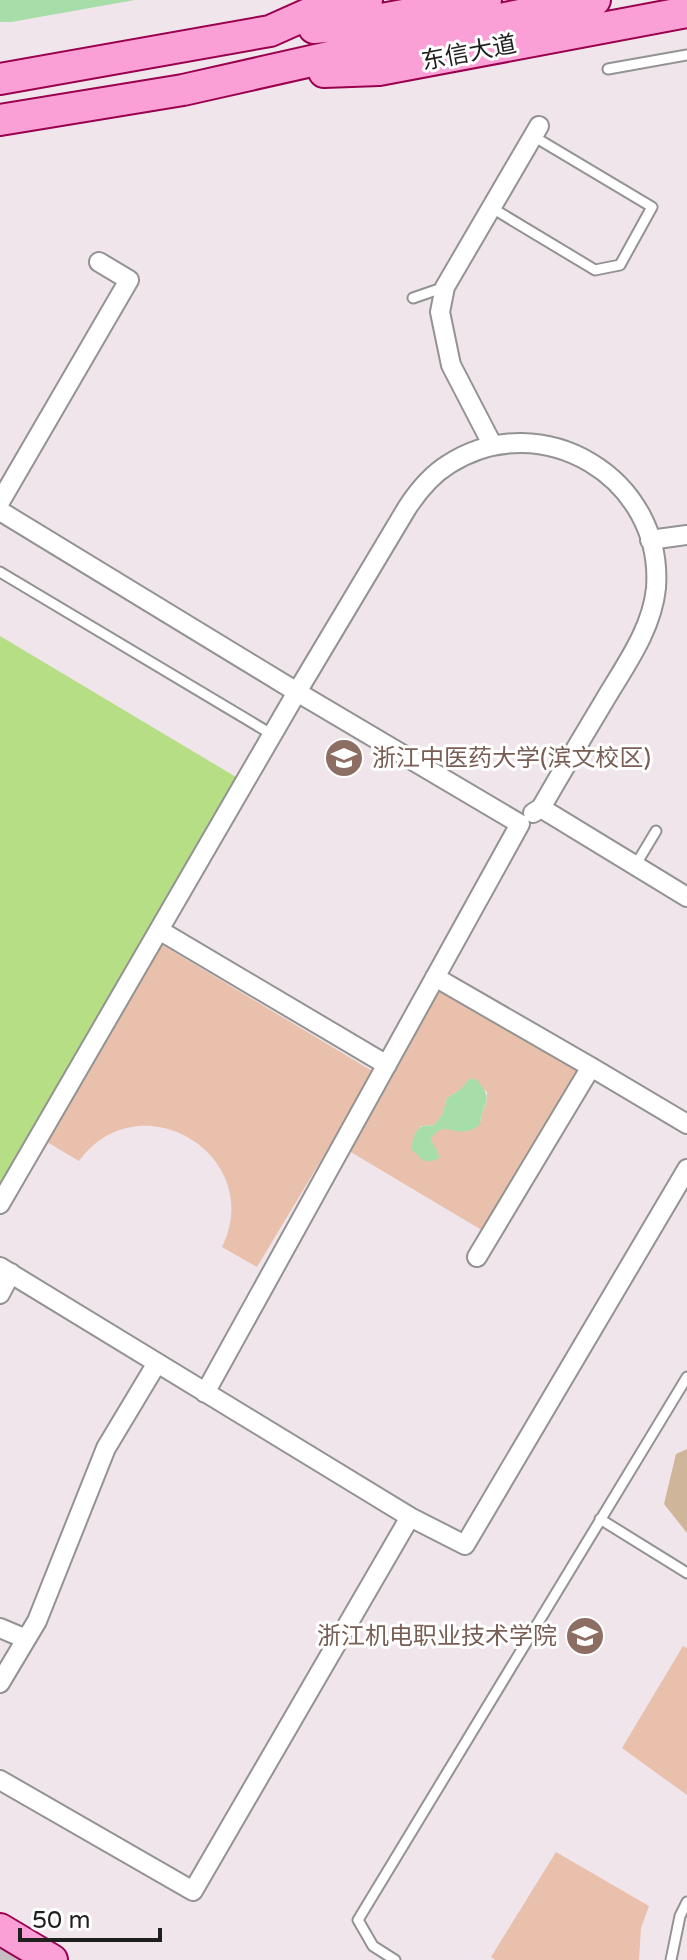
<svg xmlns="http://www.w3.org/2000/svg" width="687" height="1960" font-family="'Varela Round','Noto Sans SC',sans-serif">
<rect width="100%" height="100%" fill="#f0e5eb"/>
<!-- grass -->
<path fill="#e9c0ac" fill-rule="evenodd" d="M159,943l215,129 -117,195 -35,-20c45,-91 -82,-169 -143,-86l-37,-22z
M440,986l141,84 -96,162 -141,-84zM469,1079l18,13c1,14 -6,17 -6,29l-37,7 -7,2 -6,8 1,7 7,9 -22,-23 4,-5 13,-1 8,-10 5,-17 13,-8z
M683,1646l4,2v147l-65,-47z
M556,1852l93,54 -8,22 -2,32h-144l-4,-3z"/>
<!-- forest -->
<path fill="#cfb69a" d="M687,1449v84l-23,-29 12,-50z"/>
<!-- pitch -->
<path fill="#b6de84" d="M0,636l241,144 -241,405z"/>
<!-- water -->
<path fill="#a6dda9" d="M0,0h135l-124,22h-11z
M469,1079h7c20,23 6,21 4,46 -4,2 -8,5 -13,6 -17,3 -22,-10 -36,7 1,7 8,13 8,20l-7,3h-8l-13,-12c1,-7 3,-20 12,-23 3,-1 7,0 11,-1l8,-10 5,-17 13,-8z"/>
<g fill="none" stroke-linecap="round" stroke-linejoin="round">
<!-- highway-tunnel -->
<path stroke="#c6bdc2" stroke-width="34" stroke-dasharray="34 17" stroke-linecap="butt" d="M0,1948l21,12"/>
<defs>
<path id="lane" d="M608,69l79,-14
M492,208l103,62 25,-5 32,-58 -119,-71
M413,298l32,-11
M0,572l273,163
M635,866l21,-35
M600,1519l87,54
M395,1960l-22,-14 -15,-26 329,-543
M671,1960l9,-44 7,-14"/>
<path id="street" d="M493,446l-42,-81 -11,-53 5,-25 94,-161
M0,502l129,-222 -30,-18
M0,511l297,181 110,-184c11,-17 24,-33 42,-44 93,-59 215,14 207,124 -4,42 -32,79 -53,115 -21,35 -42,70 -62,105
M650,540l37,-5
M533,813l8,-5 146,89
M159,930l228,135
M435,977l156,90 96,57
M0,1204l297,-512 223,132 -315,569
M477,1257l114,-190
M0,1267l410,250 -217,374 -193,-111
M0,1294l11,-21
M410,1517l55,28 222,-376
M0,1628l26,11
M0,1683l37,-62 69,-173 51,-85"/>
<path id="primary" d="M314,28l40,-4 132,-24
M324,72l55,-2 308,-58
M0,79l270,-48 47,-21 50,-10
M0,120l183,-30 297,-67 115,-23
M0,1929l52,31"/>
</defs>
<!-- lane casing -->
<use href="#lane" stroke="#939393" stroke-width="13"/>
<!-- street casing -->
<use href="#street" stroke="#939393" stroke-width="22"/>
<!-- primary casing -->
<use href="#primary" stroke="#99014e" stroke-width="34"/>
<!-- lane -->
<use href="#lane" stroke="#fff" stroke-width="9"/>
<!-- street -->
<use href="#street" stroke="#fff" stroke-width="18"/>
<!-- primary -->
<use href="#primary" stroke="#fb9fd7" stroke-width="30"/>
</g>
<!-- icons -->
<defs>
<symbol id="university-disc" viewBox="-11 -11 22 22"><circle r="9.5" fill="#8d6e63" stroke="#fff"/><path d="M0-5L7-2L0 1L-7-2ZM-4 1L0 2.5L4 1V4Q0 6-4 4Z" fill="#fff"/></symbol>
</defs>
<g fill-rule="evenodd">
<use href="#university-disc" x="322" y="736" width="44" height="44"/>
<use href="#university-disc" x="563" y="1614" width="44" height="44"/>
</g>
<g text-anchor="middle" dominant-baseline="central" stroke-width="6" stroke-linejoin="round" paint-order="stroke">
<!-- street labels -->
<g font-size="24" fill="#1f1f1f" stroke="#fff">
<text transform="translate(469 53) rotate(-11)">东信大道</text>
</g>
<!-- education labels -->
<g font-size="24" fill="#785e54" stroke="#fff" text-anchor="start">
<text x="372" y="758">浙江中医药大学(滨文校区)</text>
<text x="557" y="1636" text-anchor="end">浙江机电职业技术学院</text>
</g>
</g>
<!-- scale -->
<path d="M20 1928v12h140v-12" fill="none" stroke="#1f1f1f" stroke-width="4"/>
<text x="32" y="1928" font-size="24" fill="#1f1f1f" stroke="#ffffff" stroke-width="6" paint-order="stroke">50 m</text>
</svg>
